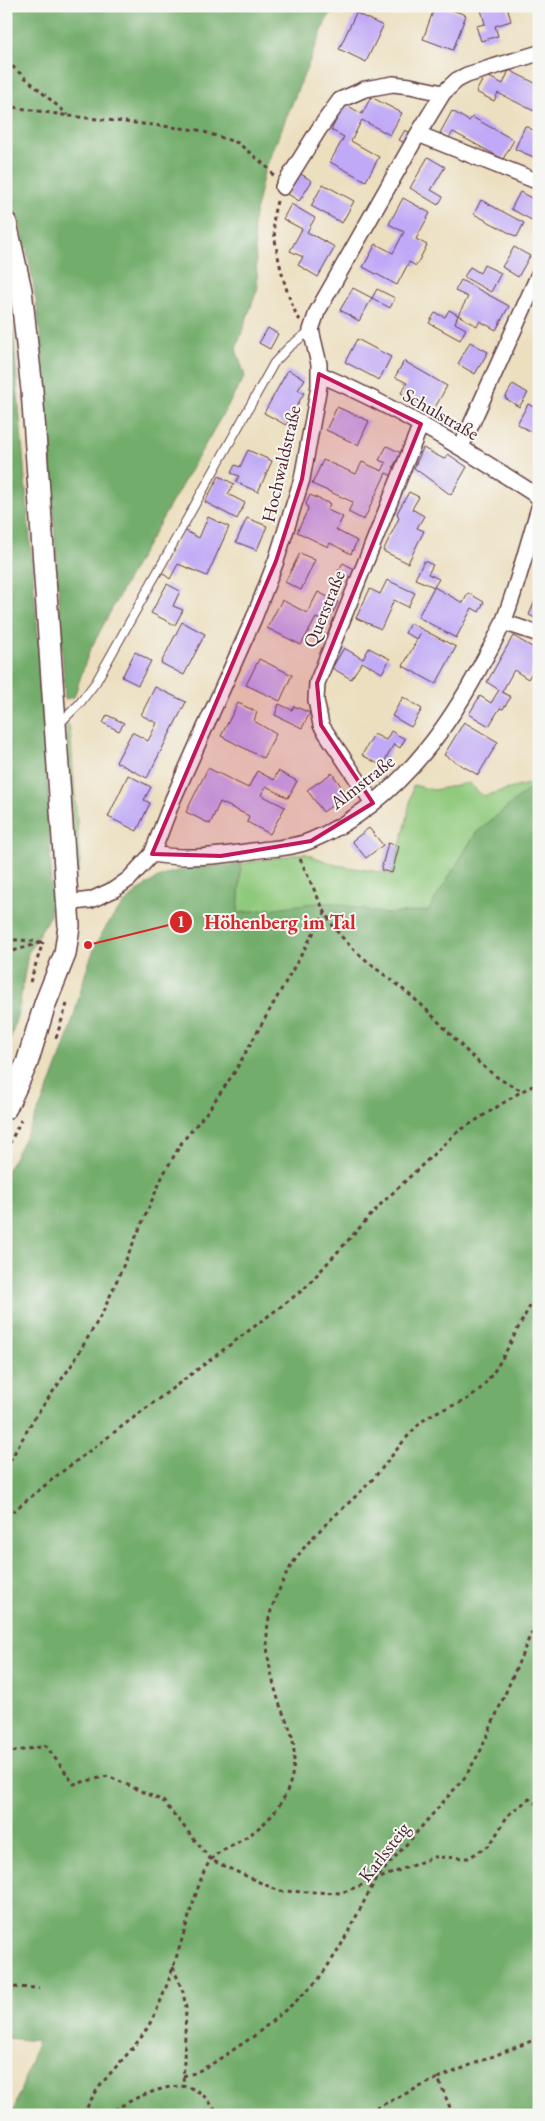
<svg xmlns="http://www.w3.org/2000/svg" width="545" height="2121" font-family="'EB Garamond',serif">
<rect width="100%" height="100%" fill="#f6f6f2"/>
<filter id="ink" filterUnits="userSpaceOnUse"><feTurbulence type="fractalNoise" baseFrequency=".02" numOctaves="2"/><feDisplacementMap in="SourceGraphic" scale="10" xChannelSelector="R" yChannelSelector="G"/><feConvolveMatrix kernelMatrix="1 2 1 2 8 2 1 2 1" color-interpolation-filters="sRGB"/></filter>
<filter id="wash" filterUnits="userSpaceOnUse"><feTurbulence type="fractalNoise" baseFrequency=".0096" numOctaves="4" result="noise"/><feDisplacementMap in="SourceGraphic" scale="20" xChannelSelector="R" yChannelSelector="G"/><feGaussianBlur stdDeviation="1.12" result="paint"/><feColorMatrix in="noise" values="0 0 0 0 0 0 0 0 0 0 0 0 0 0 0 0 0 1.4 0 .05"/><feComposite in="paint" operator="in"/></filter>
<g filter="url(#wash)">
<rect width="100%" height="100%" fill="#ecdfbf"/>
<!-- green -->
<path fill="#8fc97c" stroke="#6c7454" d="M66,724h2l2,4 10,135 -2,10 -3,-6z
M539,781l-63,52 -48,78 -43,3 -51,-11 -96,10 3,-49 63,-11 32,12 56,9 14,-50 7,-39 21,5 35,-7 14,13z"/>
<!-- forest -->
<path fill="#73ad6c" stroke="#5e664c" d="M6,6h329l-9,15 -62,151 -11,52 5,63 -22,62 9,27 -113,195 -43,81 -15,45 -9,2c-5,-88 -11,-176 -17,-264 -6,-84 -9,-171 -42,-249z
M6,298l7,36 33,397 5,140 -1,44 -22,38 -9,55 -13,48z
M539,781v1334h-527l26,-74 -32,-3v-866c17,-30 33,-61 46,-92 7,-19 14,-38 20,-58 8,-26 13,-54 25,-79 14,-30 45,-62 76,-71 21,-6 46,-5 68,-8l-3,49 76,-10h20l51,11 43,-3 48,-78z"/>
<g id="blocks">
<!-- building -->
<path fill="#c0a9f6" d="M435,6h6l25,9 -13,35 -30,-11z
M480,6h27l4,15 -16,5 3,10 -17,5 -5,-15 9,-2z
M356,13l27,13 -17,36 -27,-13z
M509,70l30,15v16l-5,10 -36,-18 -4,8 -18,-9 9,-17 18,9z
M371,97l31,16 -12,22 -28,-15 -11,21 28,16 -13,24 -36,-19 14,-25 -13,-7 14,-26 17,10z
M452,111l17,10 3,-4 42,23 -11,19 -50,-27 -4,6 -9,-5z
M525,126l14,7v20l-3,5 -21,-9z
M405,130l8,4 -6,10 -8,-4z
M428,157l17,10 -14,23 12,7 -5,8 -28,-17z
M301,174l11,7 -13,20 -11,-7z
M323,184l31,17 -12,22 -31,-17z
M520,192l19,10v22l-28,-15z
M403,198l27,15 -14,26 11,6 -11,21 -7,-4 -12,23 -34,-18 13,-23 17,9 11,-21 -15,-8z
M481,200l43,23 -7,14 -43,-23z
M291,204l24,14 -8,14 28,15 -17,30 -20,-12 5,-8 -13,-6 12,-22 -19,-10z
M514,247l16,9 -12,21 -16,-10z
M484,265l17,8 -10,19 -27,-15 6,-10 10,6z
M461,280l48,26 -13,24 -16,-9 -3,5 -19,-11 10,-18 -13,-6z
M353,288l19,10 -13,23 -19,-11z
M377,289l18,9 -5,10 -18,-10z
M449,310l9,5 -3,8 11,6 -6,11 -31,-17 6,-10 10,4z
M268,328l10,6 -8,15 -11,-6z
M357,339l34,18 -12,23 -34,-18z
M470,342l18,10 -13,22 -17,-10z
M404,361l43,25 -14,25 -32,-18 6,-10 -12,-6z
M288,370l17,9 -7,11 6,3 -18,32 -22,-12z
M513,384l15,9 -9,14 -14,-9z
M528,404l11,6v26l-22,-12z
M337,407l32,14 -11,24 -32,-15z
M387,446l14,7 -8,14 7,3 -4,8 -10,-5 -22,47 -16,-8 5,-10 -41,-18 11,-24 33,14 6,-12 20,9 4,-8 -7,-3z
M423,448l21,11 4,-5 19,13 -16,28 -37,-27z
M248,450l24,11 -14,31 -22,-10 3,-6 -8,-3 4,-8 5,2z
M219,476l15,8 -6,10 17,9 -8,16 -32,-17z
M409,492l10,5 -7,12 12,7 -7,12 7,3 -16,32 -25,-12 16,-33 -2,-5z
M310,495l20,9 -3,6 16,7 -7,13 21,11 -6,13 -21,-11 -2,4 -31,-15 11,-23 -2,-6z
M208,517l21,10 -22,49 -29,-12 -8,15 -9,-7 23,-42 15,8z
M247,518l20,8 -10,24 -21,-8z
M300,553l15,7 -14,30 -16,-8z
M424,561l9,4 -5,9 11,5 -5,8 29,16 5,-10 16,9 -5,10 -7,-4 -16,30 -38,-21 16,-30 -19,-8z
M343,563l13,7 -4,8 -14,-7z
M387,580l28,13 -7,14 -14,-7 -13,29 -25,-11 14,-29 10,5z
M167,584l13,7 -7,15 10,4 -8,15 -24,-12z
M539,591v29l-10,-5z
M318,592l20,10 -10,21 -12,-5 -15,27 -34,-17 15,-28 25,13z
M182,622l23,12 -21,41 -23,-12z
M410,623l46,24 -20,37 -33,-18 17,-32 -3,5 -12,-6z
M513,636l26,15v10l-11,18 -14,-9 -12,22 9,5 -8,12 -3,-1 -11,18 -20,-12 11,-18 11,7 8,-13 -12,-8z
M344,648l19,11 6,-11 21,11 -8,14 -20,-11 -11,17 -19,-11z
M135,652l16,9 -13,24 -16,-8z
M259,659l33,16 -12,26 -34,-16z
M155,687l31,15 -39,76 -31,-16 16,-30 16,9 9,-18 -16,-8z
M403,697l19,12 -11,18 -19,-11z
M238,703l19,9 -3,9 22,13 -13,24 -42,-22z
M279,704l13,6 2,-4 16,7 -8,15 -27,-13z
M107,715l17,8 -5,8 -16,-8z
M464,722l34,20 -20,33 -34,-20z
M391,731l14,8 -5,9 -6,-4 -12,22 -20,-11 12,-21 12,6z
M208,768l40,20 9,-17 17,9 4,-9 19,10 -9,17 -22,-12 -5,9 24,12 -15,27 -23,-12 2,-6 -29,-14 -10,22 -24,-12z
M332,773l15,22 -24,17 -16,-22z
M128,775l23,12 -7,13 6,3 -13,28 -29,-14z
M369,828l14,17 -17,13 -14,-17z
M388,843l11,3 -7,27 -11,-3z"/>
</g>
</g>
<g filter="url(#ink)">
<use href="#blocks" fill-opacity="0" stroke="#623c41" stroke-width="1"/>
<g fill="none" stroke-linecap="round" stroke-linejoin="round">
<defs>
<path id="service" d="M58,725l22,-22 16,-21 178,-319 15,-16 22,-17"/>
<path id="minor" d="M418,134l121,48
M283,187l36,-58 21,-29 25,-11 28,-5 17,2 33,7
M319,374c78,33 149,77 220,123
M461,447l78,-173
M503,622l36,12
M373,803l-52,-78 -5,-25 1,-17 104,-259
M152,854c34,6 67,2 101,-3 19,-3 41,-3 59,-11 76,-32 128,-99 166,-169 9,-17 19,-33 26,-51 14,-36 23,-74 35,-112
M67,903l24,-3 24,-11 14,-10 23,-25 21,-55 81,-181 22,-57 26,-82 17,-93v-22l-8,-34 6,-18 101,-178 25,-41 14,-13 10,-5 72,-22"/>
<path id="secondary" d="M6,223l15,67 11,100 37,536 -4,28 -20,50 -18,59 -21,45"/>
</defs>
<!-- service casing -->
<use href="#service" stroke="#623c41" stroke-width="10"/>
<!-- minor casing -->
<use href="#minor" stroke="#623c41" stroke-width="18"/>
<!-- secondary casing -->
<use href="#secondary" stroke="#623c41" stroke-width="24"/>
<!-- path -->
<path stroke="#623c41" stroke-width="3" stroke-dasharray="4 4" stroke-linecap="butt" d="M6,61l62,54
M6,106l64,10 128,14 40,13 28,23 8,10
M277,201c-1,5 -3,10 -3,15 -3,21 13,87 26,104
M300,859c10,20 23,54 36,71 23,29 55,48 82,72 34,30 61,71 103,88
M6,939l37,3
M6,953l34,-10
M30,982l13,-40
M56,1038l11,-34
M6,1151l15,-31
M6,1468l27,-48 38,-54 32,-54 60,-137 19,-33 25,-30 27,-39 92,-162
M6,1517l53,-43 245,-185 77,-85 75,-71 66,-42 17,-8
M6,1756l5,-4 35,-6 28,38 34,-8 55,25 48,59 68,31 62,2 93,-36 34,1 22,-13 18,-30 21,-16 10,6
M173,1967l10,25 3,16 -3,79
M6,1987l33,1
M183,2076l12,-3 20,-11 39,-26 40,-33 25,-24 20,-30 37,-70 89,-102 16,-27 49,-114 9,-14
M376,2108l62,-30
M84,2115c12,-34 43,-55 62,-85 20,-32 34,-86 46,-123 5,-15 9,-33 18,-46 7,-10 20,-14 30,-20 15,-9 30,-21 40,-37 13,-19 17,-45 12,-68 -3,-13 -11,-25 -14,-37 -9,-30 -17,-64 -5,-94 5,-12 10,-26 17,-37 20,-35 55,-59 82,-88 18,-20 32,-43 53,-61 15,-12 38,-13 53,-28 28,-28 38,-67 61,-98
M108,2115c15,-13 59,-33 79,-28 15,3 24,16 31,28
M453,2115l-15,-37 101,-40"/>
<!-- service -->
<use href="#service" stroke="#fff" stroke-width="8"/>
<!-- minor -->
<use href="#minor" stroke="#fff" stroke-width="15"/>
<!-- secondary -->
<use href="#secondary" stroke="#fff" stroke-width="21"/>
</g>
</g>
<!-- marked area -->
<path fill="#c2185b" fill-opacity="0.2" stroke="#c2185b" stroke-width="4" stroke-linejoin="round" d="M319,374l102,50 -104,259 4,42 52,78 -62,38 -90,15 -69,-2 124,-293 26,-82z"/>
<g text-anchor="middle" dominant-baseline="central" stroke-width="4" stroke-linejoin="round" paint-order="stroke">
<!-- street labels -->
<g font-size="19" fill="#4a1f2b" stroke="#f6f6f2">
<text transform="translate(441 414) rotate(30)">Schulstraße</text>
<text transform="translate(281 464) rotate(-77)">Hochwaldstraße</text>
<text transform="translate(324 609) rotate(-68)">Querstraße</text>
<text transform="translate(362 782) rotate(-38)">Almstraße</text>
<text transform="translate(384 1852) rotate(-52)">Karlssteig</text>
</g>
</g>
<!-- callouts -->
<path fill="none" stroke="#d62828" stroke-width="2" d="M88 945L181 922"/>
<g fill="#d62828" stroke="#f6f6f2" stroke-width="2">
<circle cx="88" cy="945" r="5"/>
<circle cx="181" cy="922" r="12"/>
</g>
<g font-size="15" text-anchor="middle" font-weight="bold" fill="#fff">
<text x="181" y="927">1</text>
</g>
<g font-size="20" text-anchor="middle" font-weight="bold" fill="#d62828" stroke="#f6f6f2" stroke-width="4" stroke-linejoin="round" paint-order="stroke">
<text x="280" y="929">Höhenberg im Tal</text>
</g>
<!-- margin -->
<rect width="545" height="2121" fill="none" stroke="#f6f6f2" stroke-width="25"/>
</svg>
